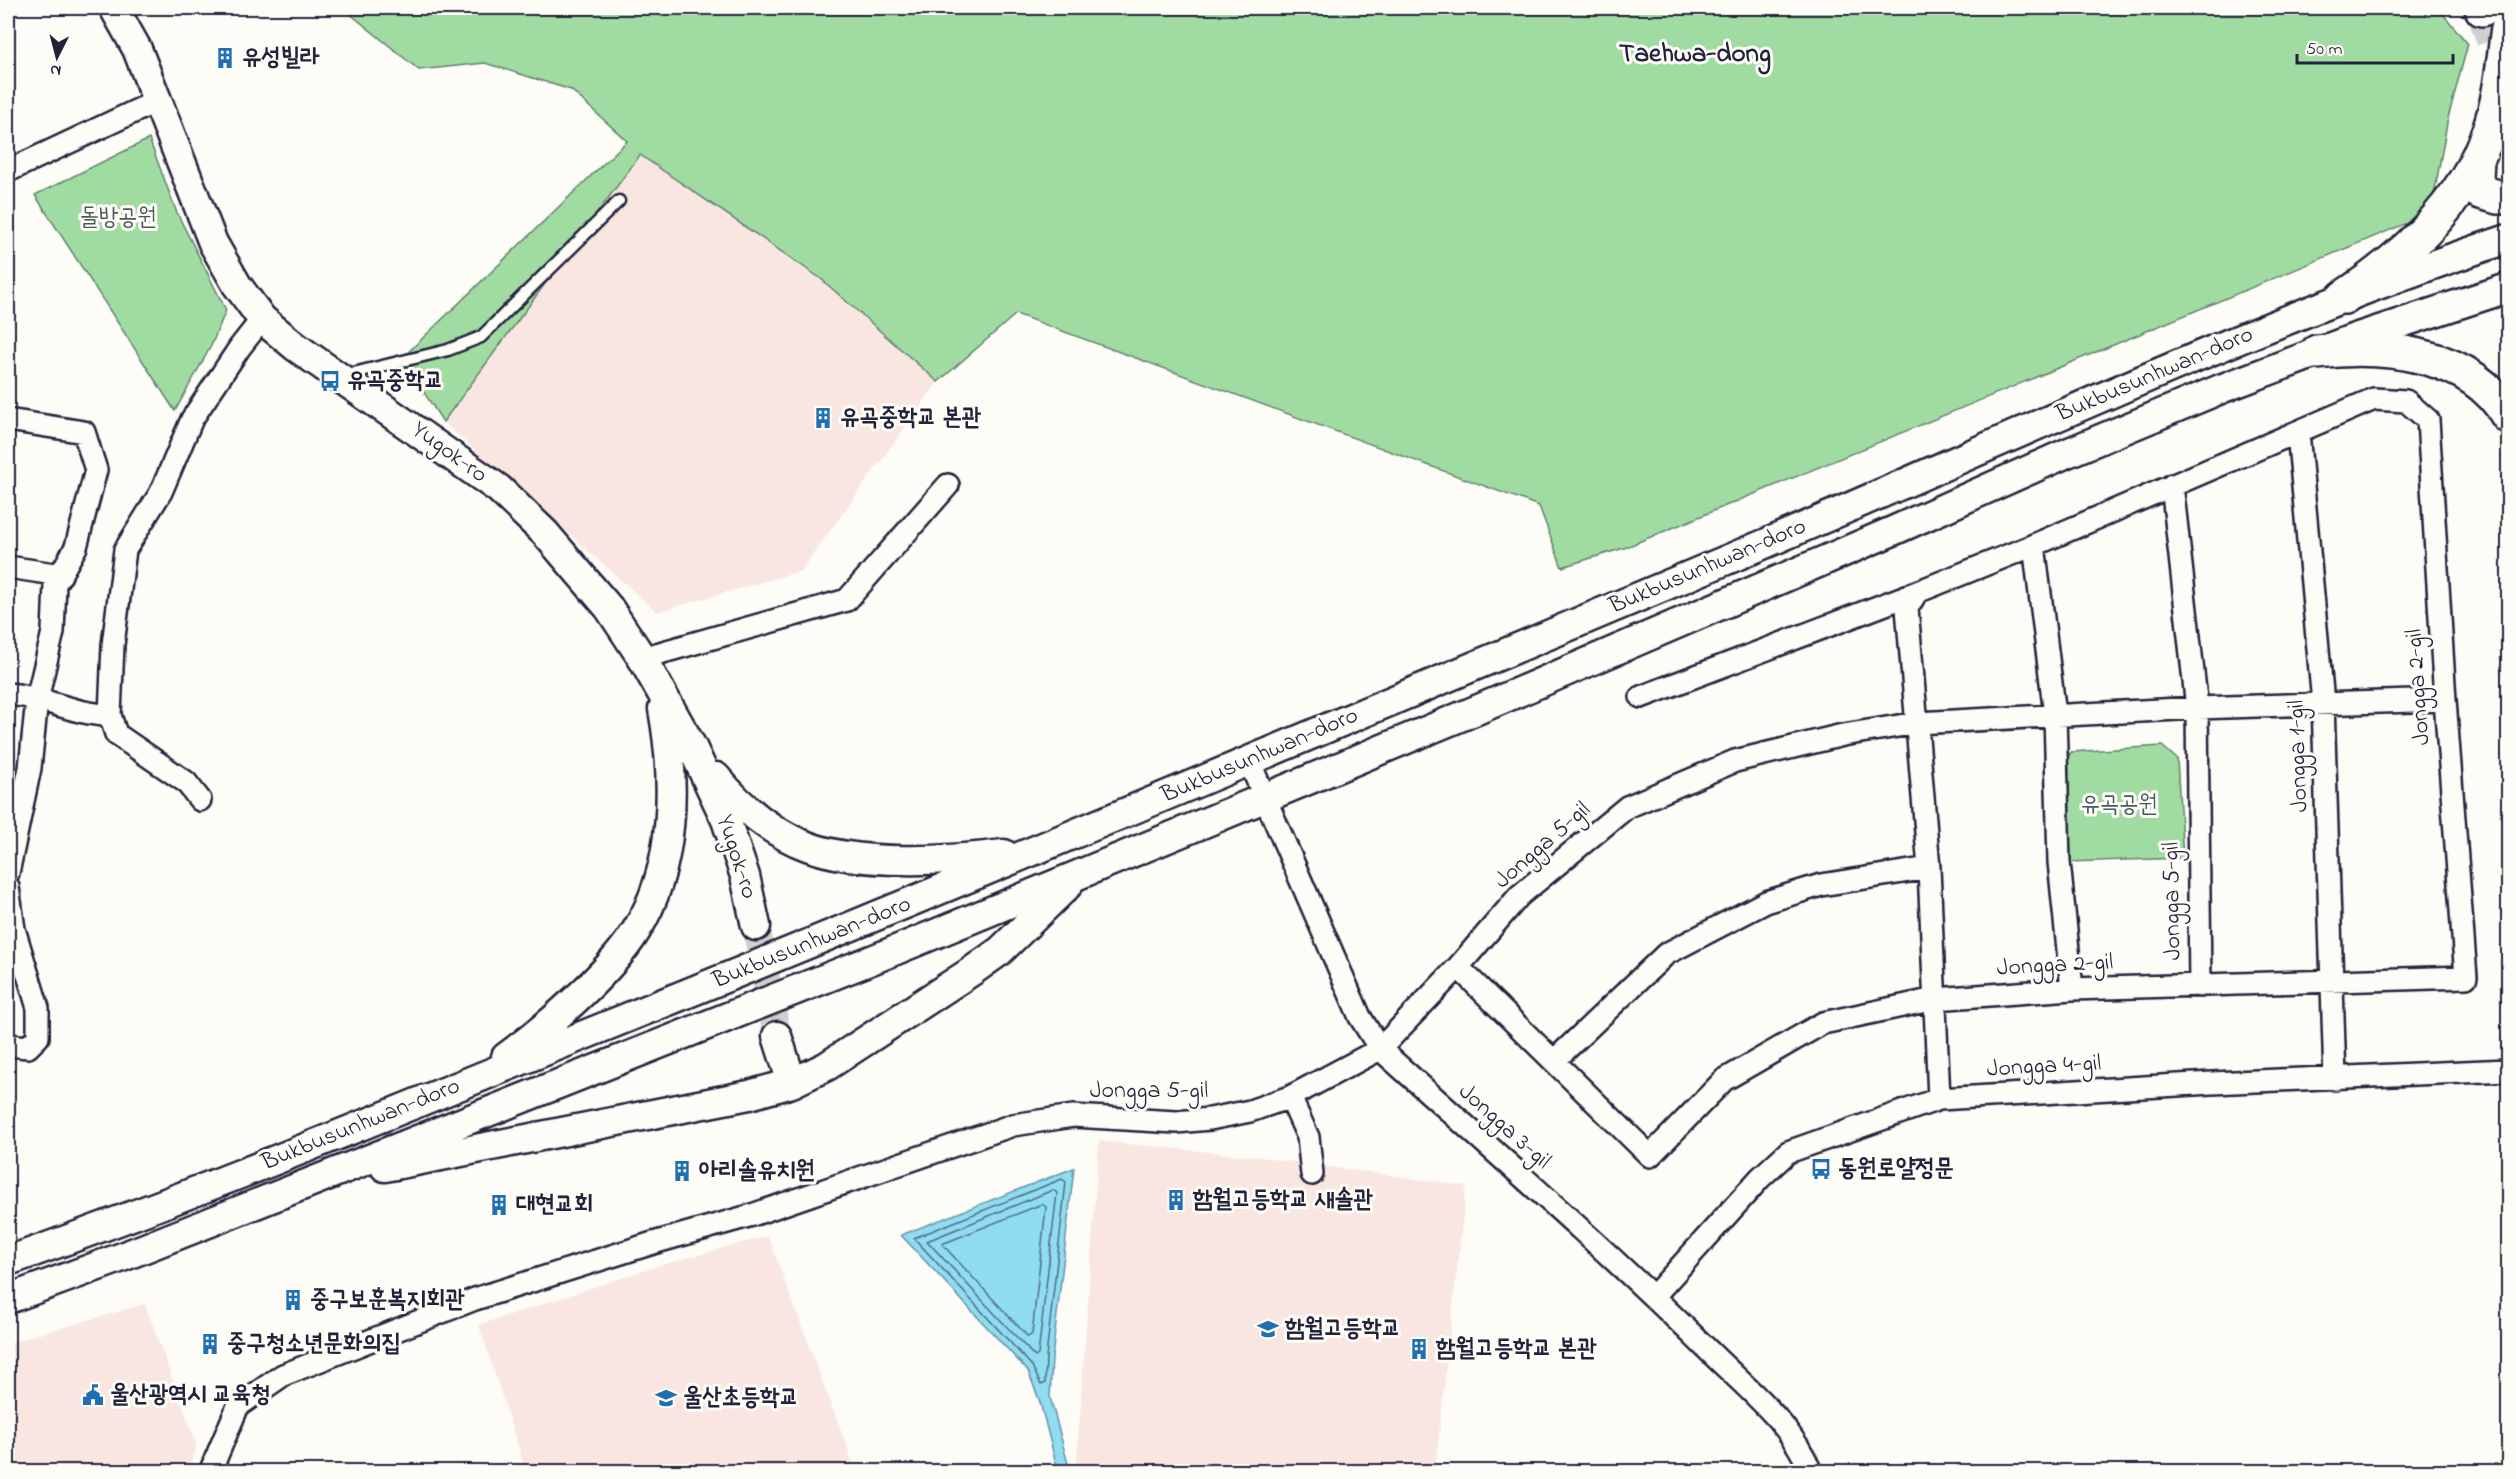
<svg xmlns="http://www.w3.org/2000/svg" width="2516" height="1479" font-family="'Indie Flower','Poor Story',sans-serif">
<rect width="100%" height="100%" fill="#fdfcf7"/>
<filter id="ink" filterUnits="userSpaceOnUse"><feTurbulence type="fractalNoise" baseFrequency=".0167" numOctaves="2"/><feDisplacementMap in="SourceGraphic" scale="12" xChannelSelector="R" yChannelSelector="G"/><feConvolveMatrix kernelMatrix="1 2 1 2 8 2 1 2 1" color-interpolation-filters="sRGB"/></filter>
<g filter="url(#ink)">
<!-- built -->
<path fill="#f9e6e1" d="M640,155l180,123 118,104 -137,189 -144,41 -214,-190z
M1099,1141l161,16 206,29 -31,285 -359,1z
M768,1236l88,235h-330l-47,-146 179,-59z
M145,1304l52,142 -8,25h-181v-128z"/>
<!-- green -->
<path fill="#a0dca2" stroke="#617f6e" stroke-width="1.5" d="M343,8h2095l30,36 -20,74 -14,77 -22,26 -788,327 -62,19 -23,-61 -523,-192 -78,68 -118,-104 -180,-123 -197,267 -41,-64 225,-217 -56,-51 -86,-27 -66,7z
M149,139l28,74 49,97 -15,36 -36,65 -140,-216z
M2162,746l15,13 6,99 -116,4 -5,-95 9,-15z"/>
<!-- water -->
<path fill="#90dcf0" stroke="#6492a8" stroke-width="1.5" d="M1074,1168l-22,190 -2,39 20,74h-12l-18,-69 -12,-31 -127,-136z"/>
<g fill="none" stroke-linecap="round" stroke-linejoin="round">
<!-- shore -->
<path stroke="#4e6c83" stroke-width="1.5" d="M1062,1179l4,3 -20,175 -1,26 -4,2 -9,-19 -118,-128z
M1053,1190l4,3 -19,162 -3,2 -108,-116z
M1042,1204l4,3 -14,127 -4,3 -86,-93z"/>
<!-- secondary-tunnel -->
<path stroke="#d1d0d1" stroke-width="28" stroke-dasharray="28 14" stroke-linecap="butt" d="M756,926l21,110"/>
<!-- highway-tunnel -->
<path stroke="#d1d0d1" stroke-width="33" stroke-dasharray="33 16" stroke-linecap="butt" d="M2482,9l23,66"/>
<defs>
<path id="lane" d="M345,375l103,-25 33,-13 138,-136"/>
<path id="street" d="M8,171l149,-70
M8,420l76,12 12,38 -20,77 -21,37 -2,48 -16,67 -7,69 -22,105
M2298,432l25,271 12,376
M2172,485l25,223 3,278
M2034,545l21,170 4,147 13,127
M8,567l53,8
M642,658l205,-58 101,-115
M8,694c35,2 67,21 102,21l6,19 70,48 14,18
M1641,697l276,-105 -10,16 22,260 10,231
M110,715l3,-70 12,-95 36,-58 31,-73 48,-72 22,-28
M1249,761l111,256 20,32c110,99 223,197 329,302 36,36 83,72 102,121
M8,887l6,42 24,79v29l-10,10 -20,-2
M1458,967l192,189 74,-76 99,-57 112,-24 137,-10 394,-12 -21,-277 -17,-280 -22,-19 -32,-2 -340,146 -117,47
M1555,1060l111,-106 100,-52 55,-17 108,-17
M1290,1097l18,40 4,37
M1654,1296l106,-118 28,-26 151,-53 273,-16 296,-13
M210,1472l28,-66 45,-31 192,-76 178,-56 96,-27 264,-91 60,-9 103,6 34,-3 40,-8 40,-14 90,-48 78,-82 61,-71 108,-89 108,-46 108,-26 74,-12 280,-15 248,-8"/>
<path id="secondary" d="M114,8l23,41 76,194 24,42 25,34 34,28 203,142 46,44 64,75 33,50 49,87 35,75 19,56 11,50
M716,777c25,30 54,55 91,69 52,20 141,15 197,8
M777,1036l15,47
M506,1057c40,-29 104,-84 130,-126 40,-63 40,-150 27,-222
M385,1167l364,-72 43,-12 35,-17 145,-95 28,-20 68,-66
M8,1261c196,-69 388,-150 581,-228 390,-157 778,-322 1166,-485 250,-106 495,-224 753,-309
M8,1299l109,-40 762,-302 325,-134 275,-114 416,-179 172,-77 156,-65 132,-50 153,-50"/>
<path id="highway" d="M2482,8v1
M2477,159l-1,19 4,14 18,5 10,-1
M2344,297c67,-45 129,-102 150,-183 8,-28 10,-58 14,-86
M2317,352c65,-8 155,0 191,64"/>
</defs>
<!-- lane casing -->
<use href="#lane" stroke="#22223b" stroke-width="15"/>
<!-- street casing -->
<use href="#street" stroke="#22223b" stroke-width="26"/>
<!-- secondary casing -->
<use href="#secondary" stroke="#22223b" stroke-width="33"/>
<!-- highway casing -->
<use href="#highway" stroke="#22223b" stroke-width="38"/>
<!-- lane -->
<use href="#lane" stroke="#fdfcf7" stroke-width="10"/>
<!-- street -->
<use href="#street" stroke="#fdfcf7" stroke-width="21"/>
<!-- secondary -->
<use href="#secondary" stroke="#fdfcf7" stroke-width="28"/>
<!-- highway -->
<use href="#highway" stroke="#fdfcf7" stroke-width="33"/>
</g>
</g>
<!-- icons -->
<defs>
<symbol id="building-bare" viewBox="-9 -9 18 18"><path d="M-4-6H4V6H1V3H-1V6H-4ZM-2.5-4.3h1.7v1.8h-1.7ZM.8-4.3h1.7v1.8H.8ZM-2.5-1h1.7V.8h-1.7ZM.8-1h1.7V.8H.8Z" fill="#1f6fb2" stroke="#fdfcf7" stroke-width="2.5" paint-order="stroke"/></symbol>
<symbol id="bus-bare" viewBox="-9 -9 18 18"><path d="M-5-6H5V4H4V6H2V4H-2V6H-4V4H-5ZM-3.5-4V0h7V-4ZM-3.5 1.2v1.5H-2V1.2ZM2 1.2v1.5H3.5V1.2Z" fill="#1f6fb2" stroke="#fdfcf7" stroke-width="2.5" paint-order="stroke"/></symbol>
<symbol id="school-bare" viewBox="-9 -9 18 18"><path d="M0-5L7-2L0 1L-7-2ZM-4 1L0 2.5L4 1V4Q0 6-4 4Z" fill="#1f6fb2" stroke="#fdfcf7" stroke-width="2.5" paint-order="stroke"/></symbol>
<symbol id="civic-bare" viewBox="-9 -9 18 18"><path d="M-.6-6.5H3V-4.5H.6V-3L4-1V1h2V6H-6V1h2V-1L-.6-3ZM-1.2 2.5V6h2.4V2.5Z" fill="#1f6fb2" stroke="#fdfcf7" stroke-width="2.5" paint-order="stroke"/></symbol>
</defs>
<g fill-rule="evenodd">
<use href="#building-bare" x="210" y="43" width="30" height="30"/>
<use href="#bus-bare" x="315" y="366" width="30" height="30"/>
<use href="#building-bare" x="808" y="403" width="30" height="30"/>
<use href="#bus-bare" x="1806" y="1154" width="30" height="30"/>
<use href="#building-bare" x="667" y="1156" width="30" height="30"/>
<use href="#building-bare" x="1161" y="1185" width="30" height="30"/>
<use href="#building-bare" x="484" y="1190" width="30" height="30"/>
<use href="#building-bare" x="278" y="1285" width="30" height="30"/>
<use href="#school-bare" x="1253" y="1314" width="30" height="30"/>
<use href="#building-bare" x="195" y="1329" width="30" height="30"/>
<use href="#building-bare" x="1404" y="1334" width="30" height="30"/>
<use href="#civic-bare" x="78" y="1380" width="30" height="30"/>
<use href="#school-bare" x="651" y="1383" width="30" height="30"/>
</g>
<g text-anchor="middle" dominant-baseline="central" stroke-width="6" stroke-linejoin="round" paint-order="stroke">
<!-- poi labels -->
<g font-size="24" font-weight="bold" fill="#22223b" stroke="#fdfcf7" text-anchor="start">
<text x="242" y="58">유성빌라</text>
<text x="347" y="381">유곡중학교</text>
<text x="840" y="418">유곡중학교 본관</text>
<text x="1838" y="1169">동원로얄정문</text>
<text x="699" y="1171">아리솔유치원</text>
<text x="1193" y="1200">함월고등학교 새솔관</text>
<text x="516" y="1205">대현교회</text>
<text x="310" y="1300">중구보훈복지회관</text>
<text x="1285" y="1329">함월고등학교</text>
<text x="227" y="1344">중구청소년문화의집</text>
<text x="1436" y="1349">함월고등학교 본관</text>
<text x="110" y="1395">울산광역시 교육청</text>
<text x="683" y="1398">울산초등학교</text>
</g>
<!-- park labels -->
<g font-size="24" fill="#485a5a" stroke="#fdfcf7">
<text x="118" y="218">돌방공원</text>
<text x="2119" y="805">유곡공원</text>
</g>
<!-- street labels -->
<g font-size="24" fill="#22223b" stroke="#fdfcf7">
<text transform="translate(2155 375) rotate(-23)">Bukbusunhwan-doro</text>
<text transform="translate(449 453) rotate(36)">Yugok-ro</text>
<text transform="translate(1708 567) rotate(-23)">Bukbusunhwan-doro</text>
<text transform="translate(2419 687) rotate(-94)">Jongga 2-gil</text>
<text transform="translate(1260 756) rotate(-23)">Bukbusunhwan-doro</text>
<text transform="translate(2299 756) rotate(-92)">Jongga 1-gil</text>
<text transform="translate(1543 846) rotate(-41)">Jongga 5-gil</text>
<text transform="translate(736 857) rotate(72)">Yugok-ro</text>
<text transform="translate(2173 901) rotate(-91)">Jongga 5-gil</text>
<text transform="translate(812 943) rotate(-22)">Bukbusunhwan-doro</text>
<text transform="translate(2055 966) rotate(-3)">Jongga 2-gil</text>
<text transform="translate(2044 1067) rotate(-3)">Jongga 4-gil</text>
<text x="1149" y="1091">Jongga 5-gil</text>
<text transform="translate(361 1125) rotate(-22)">Bukbusunhwan-doro</text>
<text transform="translate(1504 1127) rotate(42)">Jongga 3-gil</text>
</g>
<!-- quarter labels -->
<g font-size="27" font-weight="bold" fill="#22223b" stroke="#fdfcf7">
<text x="1695" y="54">Taehwa-dong</text>
</g>
</g>
<!-- margin -->
<rect width="2516" height="1479" fill="none" stroke="#fdfcf7" stroke-width="30"/>
<rect x="15" y="15" width="2486" height="1449" fill="none" stroke="#22223b" stroke-width="2" filter="url(#ink)"/>
<!-- north arrow -->
<g transform="translate(57 57) rotate(186)" stroke="#fdfcf7" stroke-width="4.5" paint-order="stroke">
<path d="M0-4.5L10 22L0 15L-10 22Z" fill="#22223b"/>
<text y="-9" font-size="16" font-weight="bold" text-anchor="middle" fill="#22223b">N</text>
</g>
<!-- scale -->
<path d="M2297 54v9h156v-9" fill="none" stroke="#22223b" stroke-width="3"/>
<text x="2306" y="54" font-size="18" fill="#22223b" stroke="#fdfcf7" stroke-width="4.5" paint-order="stroke">50 m</text>
</svg>
